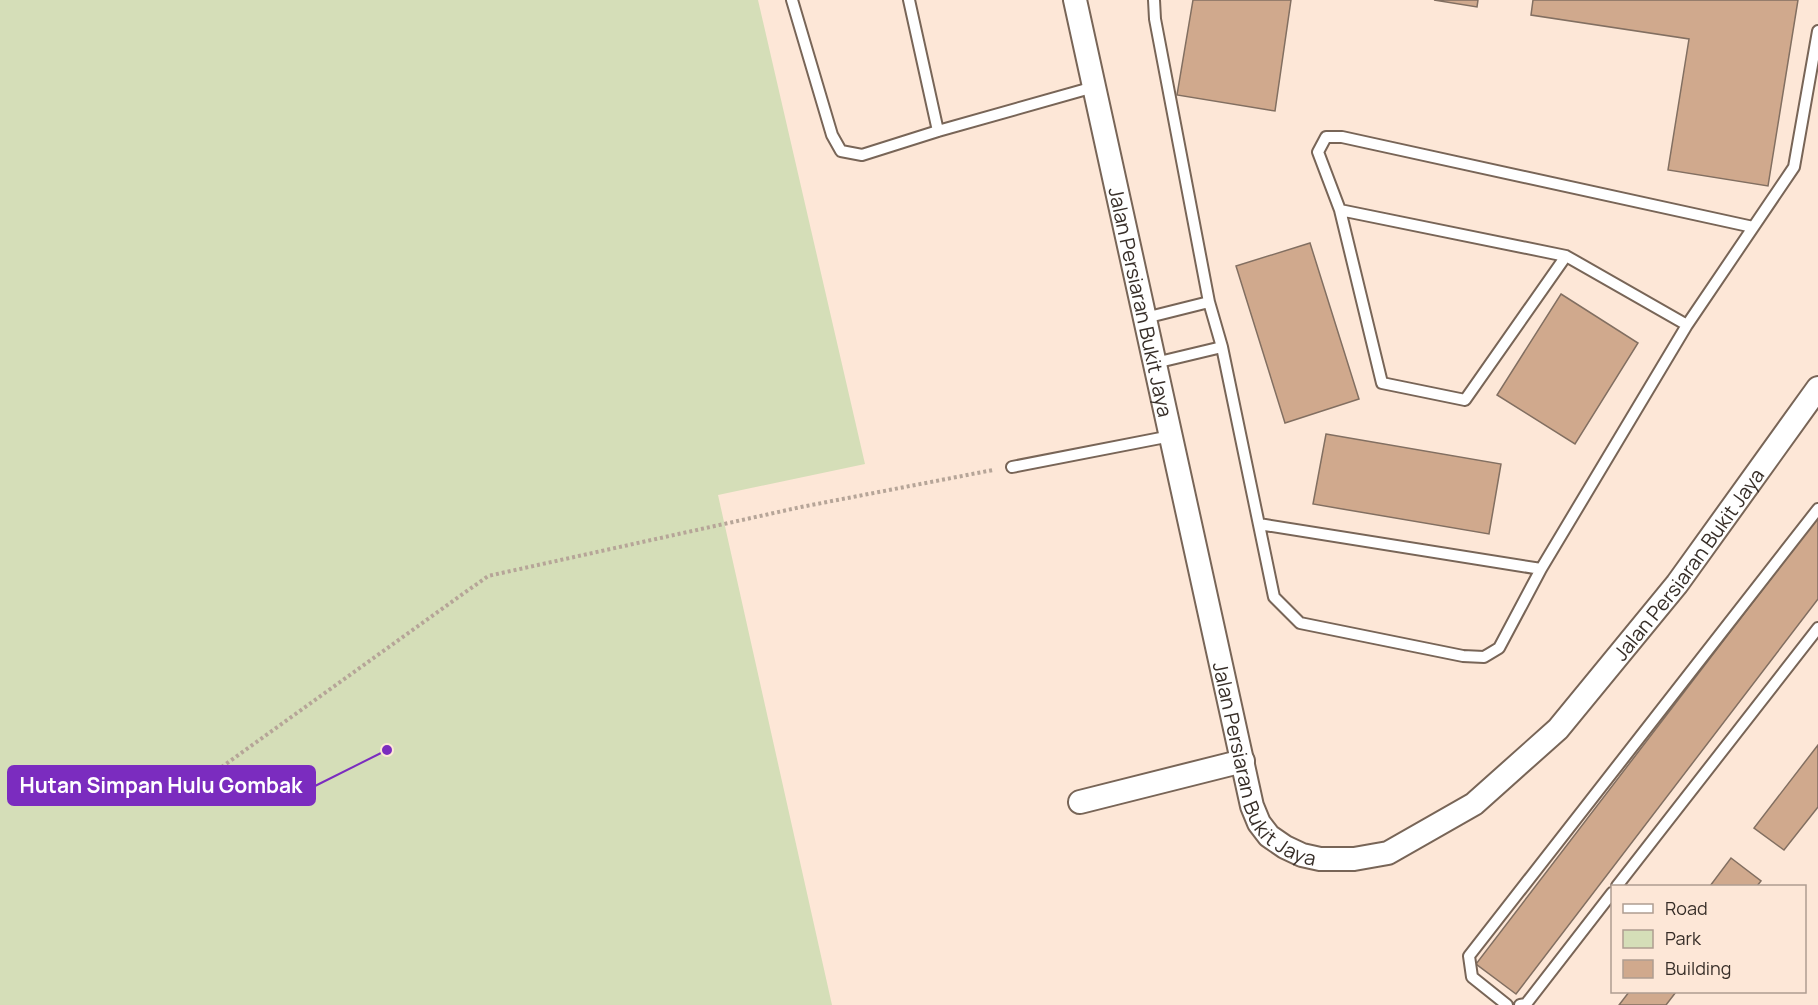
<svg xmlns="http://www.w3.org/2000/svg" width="1818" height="1005" font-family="Manrope,sans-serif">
<rect width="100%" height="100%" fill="#fde7d7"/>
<!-- green -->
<path fill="#d5deb8" d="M0,0h758l107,464 -147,31 114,510h-832z"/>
<!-- building -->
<path fill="#d0a98d" stroke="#826f61" stroke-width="1.5" d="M1193,0h98l-16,111 -98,-16z
M1434,0h44l-1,7z
M1533,0h265l-30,186 -100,-16 21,-131 -158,-24z
M1310,243l49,156 -74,24 -49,-157z
M1561,294l77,49 -63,101 -78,-49z
M1326,434l175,30 -12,70 -176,-30z
M1818,517v82l-302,395 -40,-30z
M1818,745v62l-34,43 -30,-22z
M1731,858l30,23 -4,5h-47z
M1629,992h47l-10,13h-47z"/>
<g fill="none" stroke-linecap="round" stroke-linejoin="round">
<defs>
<path id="service" d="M792,0l40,135 9,16 21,4 76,-24 156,-44
M909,0l29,131
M1154,0l1,19 54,283 13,45 52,250 26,26 163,33 21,1 15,-9 42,-79 146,-244 107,-158 24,-136
M1340,210l226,46 121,69
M1566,256l-101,144 -83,-17 -42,-173 -22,-58 8,-15h16l411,90
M1145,318l64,-16
M1155,363l67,-16
M1012,467l159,-31
M1259,524l282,45
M1617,886l201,-258
M1507,1005l-35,-28 -3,-21 349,-447
M1520,1005l6,-1 86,-111"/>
<g id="minor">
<path id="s1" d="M1075,0l177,806 7,17 10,13 16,11 17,8 18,4h34l34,-6 86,-49 84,-75 119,-145 141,-196"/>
<path d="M1080,802l163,-41"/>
</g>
</defs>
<!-- service casing -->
<use href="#service" stroke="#786557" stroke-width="14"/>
<!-- minor casing -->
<use href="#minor" stroke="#786557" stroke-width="26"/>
<!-- path -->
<path stroke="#b6a598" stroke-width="4" stroke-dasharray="3 3" stroke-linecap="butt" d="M202,781l286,-205 313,-69 192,-37"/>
<!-- service -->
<use href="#service" stroke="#fff" stroke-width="10"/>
<!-- minor -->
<use href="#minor" stroke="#fff" stroke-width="22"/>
</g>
<g text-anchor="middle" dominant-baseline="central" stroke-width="5" stroke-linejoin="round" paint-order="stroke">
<!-- street labels -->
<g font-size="20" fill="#372e28" stroke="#fde7d7">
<text stroke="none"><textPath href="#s1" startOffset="309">Jalan Persiaran Bukit Jaya</textPath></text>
<text stroke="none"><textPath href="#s1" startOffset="1407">Jalan Persiaran Bukit Jaya</textPath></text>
<text stroke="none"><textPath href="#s1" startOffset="795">Jalan Persiaran Bukit Jaya</textPath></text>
</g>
</g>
<!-- callouts -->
<path fill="none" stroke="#7b2cbf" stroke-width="2" d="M387 750L315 786"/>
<circle fill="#7b2cbf" stroke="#fde7d7" stroke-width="2" cx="387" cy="750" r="6"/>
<rect fill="#7b2cbf" stroke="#7b2cbf" stroke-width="2" x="8" y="766" width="307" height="39" rx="6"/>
<g font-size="21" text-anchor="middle" font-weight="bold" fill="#fff">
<text x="161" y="793">Hutan Simpan Hulu Gombak</text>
</g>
<!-- legend -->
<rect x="1611" y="885" width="195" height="108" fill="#fde7d7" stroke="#ae9d91" stroke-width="1.5"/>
<rect x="1623" y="904" width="30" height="9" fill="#ffffff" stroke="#ae9d91" stroke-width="1.5"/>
<text x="1665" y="915" font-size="18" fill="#372e28">Road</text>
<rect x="1623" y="930" width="30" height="18" fill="#d5deb8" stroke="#ae9d91" stroke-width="1.5"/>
<text x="1665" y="945" font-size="18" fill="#372e28">Park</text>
<rect x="1623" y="960" width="30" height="18" fill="#d0a98d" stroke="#ae9d91" stroke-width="1.5"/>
<text x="1665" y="975" font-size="18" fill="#372e28">Building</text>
</svg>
